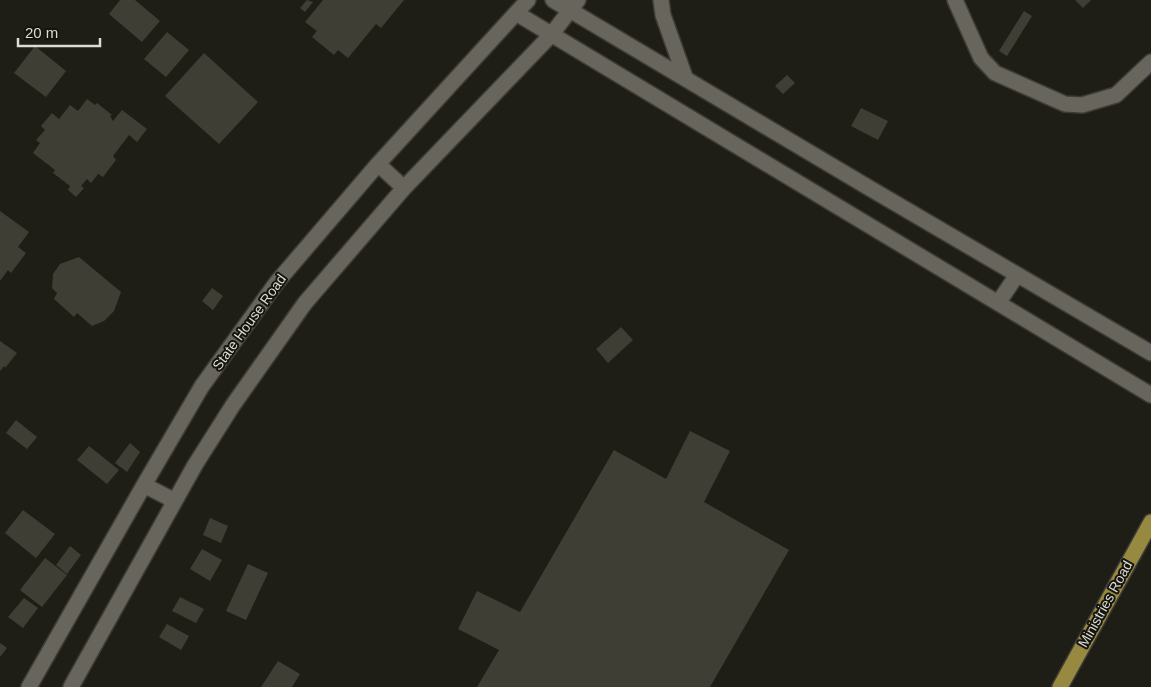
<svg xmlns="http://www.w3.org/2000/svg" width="1151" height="687" font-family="Helvetica,sans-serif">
<rect width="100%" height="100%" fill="#1f1e16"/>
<!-- building -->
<path fill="#3f3e35" d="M120,0h15l25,21 -18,21 -33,-28z
M307,0l6,2 -8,10 -5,-4z
M323,0h81l-23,28 -5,-4 -28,34 -10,-8 -4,5 -22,-18 5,-6 -12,-9z
M1075,0h16l-8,8z
M1024,11l8,5 -25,40 -8,-5z
M167,32l22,18 -23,27 -22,-18z
M35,46l31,25 -20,26 -32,-24z
M204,53l54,49 -39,42 -54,-48z
M787,75l8,8 -12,11 -8,-8z
M87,99l8,6 2,-2 15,12 -2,1 3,5 9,-11 25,19 -10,13 -8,-7 -16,21 3,4 -13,17 -5,-3 -7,9 -4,-4 -6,7 3,2 -8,9 -8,-7 2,-4 -17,-13 2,-3 -22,-17 7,-10 -4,-3 9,-10 -4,-4 11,-13 7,6 11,-14 8,6z
M861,108l27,13 -10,19 -27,-14z
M0,211l29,21 -11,15 8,6 -15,20 -3,-3 -8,11z
M79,257l42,35 -7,19 -10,10 -12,5 -15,-13 -3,4 -20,-18 3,-6 -5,-5 1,-14 7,-10z
M212,288l11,8 -10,14 -11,-9z
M621,327l12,13 -25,23 -12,-14z
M0,341l17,12 -12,15 -1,-2 -4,5z
M16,420l21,17 -10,12 -21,-16z
M690,431l40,20 -26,51 85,48 -79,137h-233l22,-37 -41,-21 19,-38 43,21 94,-162 52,29z
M130,443l10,9 -13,20 -12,-9z
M89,446l30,24 -12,14 -30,-24z
M23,510l32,24 -19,24 -31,-25z
M210,518l18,8 -7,17 -18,-8z
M70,546l11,9 -14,19 -11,-9z
M202,549l20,11 -12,21 -20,-12z
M45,558l22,17 -25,32 -22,-17z
M248,564l20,9 -22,47 -20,-9z
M180,597l24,12 -8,14 -24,-12z
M24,598l14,10 -15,20 -15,-11z
M167,624l22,12 -8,14 -22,-13z
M0,643l7,5 -7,9z
M278,661l22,13 -8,13h-31z"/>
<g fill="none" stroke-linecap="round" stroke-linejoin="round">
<defs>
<path id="street" d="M955,0l26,58 14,15 70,31 17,1 34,-10 35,-33"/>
<path id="secondary" d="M553,0l318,189 280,164
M661,0l2,15 22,62
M516,13l635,382
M378,164l26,24
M998,303l19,-28
M144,485l31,16
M29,687l115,-202 58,-99 75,-104 101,-118 150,-164
M71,687l124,-222 38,-60 72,-102 99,-115 147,-153 27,-35"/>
<path id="primary" d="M1060,687l91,-165"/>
</defs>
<!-- street casing -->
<use href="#street" stroke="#3c3b36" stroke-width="18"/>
<!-- secondary casing -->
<use href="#secondary" stroke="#3c3b36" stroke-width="18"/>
<!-- primary casing -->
<use href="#primary" stroke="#3c3b36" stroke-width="18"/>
<!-- street -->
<use href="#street" stroke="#67655c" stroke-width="15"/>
<!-- secondary -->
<use href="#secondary" stroke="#67655c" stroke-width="15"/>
<!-- primary -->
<use href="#primary" stroke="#978a40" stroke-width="15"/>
</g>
<g text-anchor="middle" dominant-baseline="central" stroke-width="4" stroke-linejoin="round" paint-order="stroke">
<!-- street labels -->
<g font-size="14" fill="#dcdbd6" stroke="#16150d">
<text transform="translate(249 322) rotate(-54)">State House Road</text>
<text transform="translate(1105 604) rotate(-61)">Ministries Road</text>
</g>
</g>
<!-- scale -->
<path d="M18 38v8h82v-8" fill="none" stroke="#dcdbd6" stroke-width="2.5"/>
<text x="25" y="38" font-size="15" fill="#dcdbd6" stroke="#16150d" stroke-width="4" paint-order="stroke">20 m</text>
</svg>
